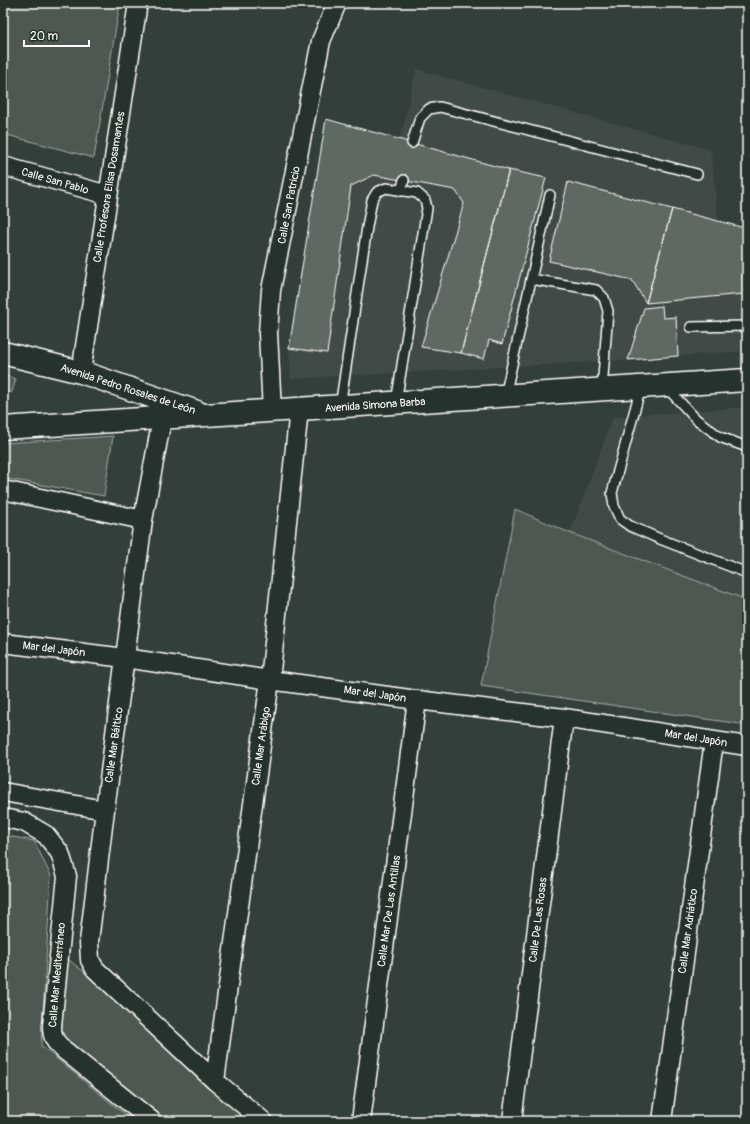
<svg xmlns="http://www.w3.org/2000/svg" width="750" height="1124" font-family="Pangolin,sans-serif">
<rect width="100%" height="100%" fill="#333f3a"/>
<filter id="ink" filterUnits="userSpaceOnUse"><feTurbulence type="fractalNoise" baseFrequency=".025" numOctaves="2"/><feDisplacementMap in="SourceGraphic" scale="8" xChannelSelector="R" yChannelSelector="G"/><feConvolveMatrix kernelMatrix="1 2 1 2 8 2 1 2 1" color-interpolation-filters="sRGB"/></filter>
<g filter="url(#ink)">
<!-- built -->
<path fill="#404c47" d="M416,69l295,81 7,71 29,7v123l-119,9 -337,19 -2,-31 37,-229 74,21z
M747,407v193l-177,-67 43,-116z"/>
<!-- green -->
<path fill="#4d5853" stroke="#a6aca9" d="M3,3h117l-26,155 -91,-24z
M3,375l13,4 -4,13 -9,1z
M113,436l-9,60 -101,-18v-35z
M515,509l55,24 177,67v125l-266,-39z
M3,835l31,6 17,35 -10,170 92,75h-130z
M68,959l181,148 -17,14h-74l-105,-82z"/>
<!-- building -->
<path fill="#5f6964" stroke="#fff" d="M326,119l183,51 -48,183 -40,-6 43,-144 -9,-13 -81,-15 -23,11 -24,167 -38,-5z
M509,170l37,8 -44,166 -13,-4 -5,19 -23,-6z
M568,182l104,27 -26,94 -14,-23 -83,-19z
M672,209l69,18 6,1v37h-5l1,29 -97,9z
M662,306l1,12 13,-1 2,39 -50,4 16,-52z"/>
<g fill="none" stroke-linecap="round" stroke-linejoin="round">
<defs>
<path id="lane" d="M412,143l8,-25 9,-9 11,-2 257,67
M401,191l3,-11
M531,279l65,11 8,8 4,13 -6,79
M691,327l56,-1
M641,387l-29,106 2,13 6,13 10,7 30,13 87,34
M666,387l30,32 24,18 27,10
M505,396l45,-201
M340,407l27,-180 5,-27 5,-8 9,-4 31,5 8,7 2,8 -31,195"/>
<path id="street" d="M3,166l105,29
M81,372l57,-369
M272,411l-4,-78 3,-43 50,-249 16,-38
M162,419l-19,101 -38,290 -16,132 1,18 5,9 120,112 48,40
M3,490l140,30
M3,643l122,15 145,22 147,20 147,18 183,28
M3,792l102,18
M3,818l21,4 22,13 14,18 7,23 -15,150c0,12 3,16 12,24l88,71
M215,1081l55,-401 29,-270
M361,1121l56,-421
M512,1121l52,-403
M662,1121l52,-380"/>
<path id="secondary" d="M3,353l78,19 116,40
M3,428l744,-48"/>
</defs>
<!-- lane casing -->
<use href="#lane" stroke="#fff" stroke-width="12"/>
<!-- street casing -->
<use href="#street" stroke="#fff" stroke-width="21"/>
<!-- secondary casing -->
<use href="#secondary" stroke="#fff" stroke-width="25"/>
<!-- lane -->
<use href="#lane" stroke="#26332d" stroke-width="9"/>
<!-- street -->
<use href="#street" stroke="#26332d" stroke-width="18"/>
<!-- secondary -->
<use href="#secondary" stroke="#26332d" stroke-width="22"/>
</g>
</g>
<g text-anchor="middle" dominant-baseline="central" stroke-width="3" stroke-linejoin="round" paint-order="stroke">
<!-- street labels -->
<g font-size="11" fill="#fff" stroke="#26332d">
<text transform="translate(55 181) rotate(16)">Calle San Pablo</text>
<text transform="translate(109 187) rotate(-81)">Calle Profesora Elisa Dosamantes</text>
<text transform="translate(289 205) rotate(-79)">Calle San Patricio</text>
<text transform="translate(128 389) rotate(18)">Avenida Pedro Rosales de León</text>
<text transform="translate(375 405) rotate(-4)">Avenida Simona Barba</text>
<text transform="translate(54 649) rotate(7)">Mar del Japón</text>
<text transform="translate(375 694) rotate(8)">Mar del Japón</text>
<text transform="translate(696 738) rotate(9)">Mar del Japón</text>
<text transform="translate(114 745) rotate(-82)">Calle Mar Báltico</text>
<text transform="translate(261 746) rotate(-82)">Calle Mar Arábigo</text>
<text transform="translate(389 911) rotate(-82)">Calle Mar De Las Antillas</text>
<text transform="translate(538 920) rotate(-83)">Calle De Las Rosas</text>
<text transform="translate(688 931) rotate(-82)">Calle Mar Adriático</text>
<text transform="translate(57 975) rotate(-85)">Calle Mar Mediterráneo</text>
</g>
</g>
<!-- margin -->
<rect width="750" height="1124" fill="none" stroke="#26332d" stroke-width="16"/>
<rect x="8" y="8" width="734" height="1108" fill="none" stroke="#fff" stroke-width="1.5" filter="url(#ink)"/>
<!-- scale -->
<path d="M24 40v6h65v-6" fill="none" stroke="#ffffff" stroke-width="2"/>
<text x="30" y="40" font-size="12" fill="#ffffff" stroke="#26332d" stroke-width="3" paint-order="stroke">20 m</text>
</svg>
